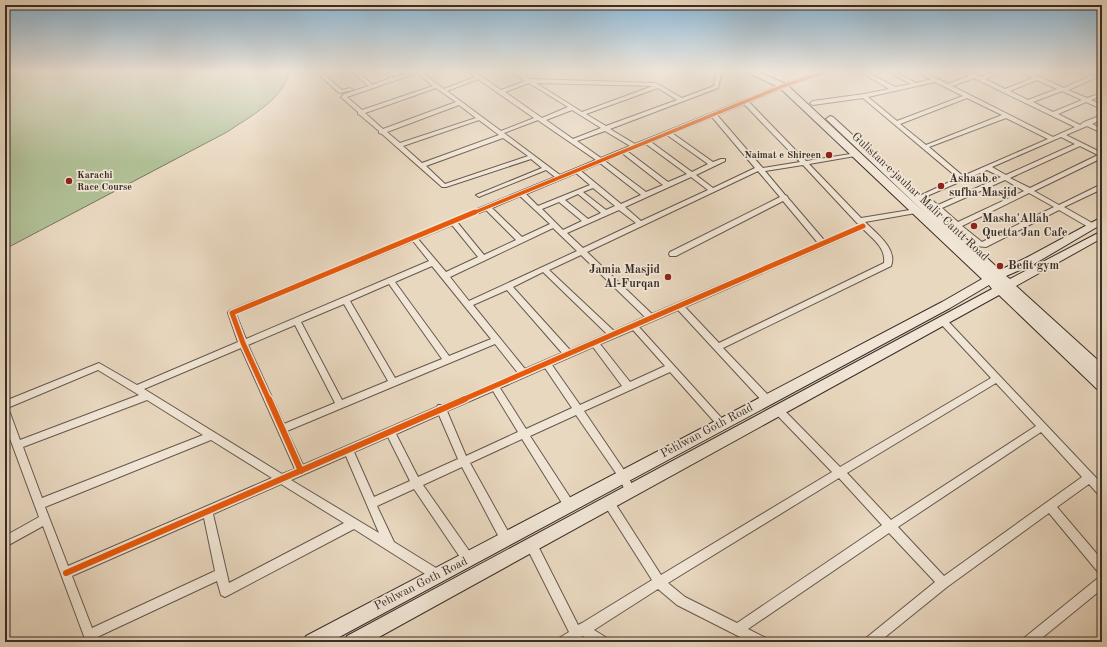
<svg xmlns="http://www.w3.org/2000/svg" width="1107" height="647" font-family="'Old Standard TT',serif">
<rect width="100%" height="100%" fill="#e9d8c0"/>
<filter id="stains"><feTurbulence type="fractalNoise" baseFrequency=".005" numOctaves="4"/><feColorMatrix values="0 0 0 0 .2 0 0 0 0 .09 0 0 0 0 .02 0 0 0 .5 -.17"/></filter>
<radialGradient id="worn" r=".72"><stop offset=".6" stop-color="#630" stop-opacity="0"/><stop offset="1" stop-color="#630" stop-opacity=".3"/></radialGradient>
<!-- green -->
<path fill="#b1c096" stroke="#75765f" d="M7,71h283c-7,29 -41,46 -63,61l-222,117v-177z"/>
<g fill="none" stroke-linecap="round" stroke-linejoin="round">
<defs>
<path id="minor" d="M315,71h5l22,19 8,-2 3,2 -14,3z
M352,71h5l14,12v2l20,-7 -9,-7h5l6,7 19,-7h8l24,18 31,-12 -7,-6h6l27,19 24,-9 -14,-10h6l13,8 126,4 26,15 32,-12 2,-15h6l-4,17 -108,41 25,15 146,-59 41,-14h8l-45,16 -36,15 57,59 51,-8v2l-2,1 -46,8 52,54 55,-9 3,2 -3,2 -51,9c11,11 33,27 26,44l-168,82 46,48 1,3 -1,3 -3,1 -3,-1 -85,-92 -39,17 87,96 -2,3 -3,1 -3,-1 -48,-54 -86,39 42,62 9,17 -1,3 -4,2 -4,-2 -6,-14 -44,-64 -46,21 43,66 1,3 -1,3 -4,2 -4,-2 -43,-69 -52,24 40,72 1,4 -1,4 -4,1 -4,-1 -40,-76 -39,18 49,70 1,4 -1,4 -4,1 -4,-1 -50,-74 -37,17 17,36 47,29 1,4 -1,4 -4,1 -4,-1 -79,-50 -129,68 -4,-2 -4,-14 -124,58 -4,2 -4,-2 -42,-113 -38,21v-11l34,-19 -34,-92v-16l3,1 2,3 10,27 119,-45 -41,-25 -93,39v-8l94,-38 38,22 101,-43 -10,-29 1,-2 326,-134 -9,-7 -65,26 -2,1 -3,-2 66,-27 -11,-9 -85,28h-4l-60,-53 -3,-1v-2l-19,-16 -2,-1v-2l-16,-14 -1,-1 3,-3 25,-8 -2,-1zM417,73l16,13 -71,24 -15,-13zM478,79l56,39 -33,13 -54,-40zM529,83l39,24 -26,11 -37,-26zM536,83l117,3 -71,26zM436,88l20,14 -73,27 -18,-16zM658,88l19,12 -71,26 -20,-12zM744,104l56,58 -37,6 -2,-2 -44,-51zM459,105l17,13 -76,25 -13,-11zM572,110l29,18 -28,11 -27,-19zM712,117l43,51 -42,20 -17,-13 29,-14v-2h-4l-8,3 -41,-29zM479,120l20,15 -77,28 -19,-17zM538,120l1,1 57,39 -36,15 -56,-42zM605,131l25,15 -29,12 -24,-17zM667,135l41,29 -16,8 -41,-30zM503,138l25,18 -83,28 -19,-18zM646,144l41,30 -19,8 -41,-31zM622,153l41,32 -17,7 -41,-31zM600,163l41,32 -20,9 -40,-33zM803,165l54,58 3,2 -36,15 -36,-42 -1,-2 -2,-1 -20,-24zM758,171l22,26 -110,55 -1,2 1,2h6l107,-55 35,42 -166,71 -65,-62zM576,173l14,12 -52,21 -12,-12zM691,177l17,13 -67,31 -16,-14zM593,188l22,18 -9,4 -23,-18zM578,194l23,19 -13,6 -23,-19zM520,196l30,28 -28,13 -30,-29zM559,202l23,19 -19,9 -21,-21zM486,210l30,30 -32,15 -27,-33zM619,210l17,13 -53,25 -16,-15zM452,225l26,32 -32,15 -28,-33zM553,228l24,23 -108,50 -19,-24zM863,229c10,10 23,19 21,34l-165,80 -34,-36zM413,241l16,20 -183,78 -10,-25zM581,255l64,62 -31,14 -65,-61zM432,266l59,73 -42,17 -54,-74zM543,272l64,62 -37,16 -57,-63zM389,284l53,75 -47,19 -45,-77zM507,290l55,63 -37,16 -52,-64zM344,304l44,77 -46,19 -41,-78zM295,325l40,78 -51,21 -36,-79zM633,330l32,36 -35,16 -30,-38zM495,344l23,29 -75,32h-5l-1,2 -134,58 -16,-34zM593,347l29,39 -42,19 -28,-40zM241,348l54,121 -13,5 -138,-85zM545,368l27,40 -46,21 -26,-41zM493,391l25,41 -52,24 -19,-45zM147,400l56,35 -161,63 -19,-51zM439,415l19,44 -40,18 -22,-43zM388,437l22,44 -36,16 -20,-45zM211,440l61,38 -204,88 -23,-59zM346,456l33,77 -88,-53zM281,484l63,39 -115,60 -16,-69zM204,518l11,53 -123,57 -20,-52z
M859,71h6l30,16 16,-3 -24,-13h6l23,12 15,-4 -15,-8h6l26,13 21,-8 -7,-5h6l13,6 17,-6h7l-20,8 20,10 28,-11 -13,-7h7l37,17 24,-11 -14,-6h7l11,5 10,-5v4l-34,15 19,8 15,-5v3l-11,4 11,5v4l-16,-7 -28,12 22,11 4,-3 18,-7v4l-10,5 10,5v4l-15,-7 -21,9 36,18v5l-68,33 25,14 43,-21v5l-38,18 30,17 1,2 -1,2h-4l-31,-18 -73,37 -10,-1 -54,-47 -4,-1 -1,-1 41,-19 -95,-80 -50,7 -3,-2 3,-2 51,-7 25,-5zM974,78l4,2 97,47 -22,10 -101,-51zM1037,80l20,9 -29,11 -18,-9zM935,82l28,14 -66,25 -29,-24zM1062,91l20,9 -29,12 -20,-10zM967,98l35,17 -76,30 -26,-21zM1006,118l42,21 -85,37 -34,-29zM1061,137l14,7 -69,31 -14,-8zM1080,146l18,9 -68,33 -20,-10zM987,170l14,7 -63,28 -11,-9zM1005,180l19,11 -66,31 -16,-14zM1029,193l25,14 -72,35 -20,-16z
M942,317l3,1 157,166v12l-4,-2 -9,-10 -32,23 45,53v13l-4,-1 -49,-59 -102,74 -68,55h-15l2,-4 69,-56 -46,-49 -141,96 18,9 2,4h-18l-73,-37 -19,-16 -64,41 13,8 2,4h-17l-9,-6 -9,6h-17l2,-4 10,-6 -42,-84 -1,-4 1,-4 4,-1 4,1 43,85 4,-2 70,-43 -47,-74 -1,-3 1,-3 4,-2 4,2 48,75 171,-103 -57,-59 -1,-3 1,-3 3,-1 3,1 59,60 151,-89 -52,-56 -1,-2 1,-2zM996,383l40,43 -145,94 -44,-47zM1041,432l41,45 -138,99 -46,-49zM839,478l43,47 -145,98 -52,-26 -17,-14z
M1102,577v12l-65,53h-15l2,-4 74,-60z"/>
<path id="secondary" d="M745,71h11l30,13 139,129 -99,-94 4,-3 3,1 167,153 26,-12 76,-41v7l-68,40 -28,12 4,3 92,-48v7l-86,48 86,78v26l-5,-1 -98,-94 -629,347h-26l3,-6 645,-347 -3,-4 -39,23 -620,334h-27l3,-6 636,-334 40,-23 -202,-191z"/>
</defs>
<!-- minor casing -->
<use href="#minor" stroke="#65584e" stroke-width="2"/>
<!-- secondary casing -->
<use href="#secondary" stroke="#392d28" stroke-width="2"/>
<!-- minor -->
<use href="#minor" fill="#f1e6d6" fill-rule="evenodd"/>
<!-- secondary -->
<use href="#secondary" fill="#f1e6d6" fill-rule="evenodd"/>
<defs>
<path id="cycleway-far2" d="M473,213l310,-127 45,-15"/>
<path id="cycleway-far1" d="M269,400l-26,-57 -11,-30 243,-101
M462,400l401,-174"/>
<path id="cycleway" d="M269,399l32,72
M66,573l399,-174"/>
</defs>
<!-- cycleway-far2 casing -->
<use href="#cycleway-far2" stroke="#f1e6d6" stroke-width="5.5"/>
<!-- cycleway-far1 casing -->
<use href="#cycleway-far1" stroke="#f1e6d6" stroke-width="8"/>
<!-- cycleway casing -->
<use href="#cycleway" stroke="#f1e6d6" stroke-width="9"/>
<!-- cycleway-far2 -->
<use href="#cycleway-far2" stroke="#e8590c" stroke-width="3.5"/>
<!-- cycleway-far1 -->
<use href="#cycleway-far1" stroke="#e8590c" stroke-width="5"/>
<!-- cycleway -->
<use href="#cycleway" stroke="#e8590c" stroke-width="6"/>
</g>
<!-- sky -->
<linearGradient id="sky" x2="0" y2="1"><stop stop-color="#89b6d6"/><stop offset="0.44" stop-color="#f5ede3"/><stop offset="1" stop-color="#f5ede3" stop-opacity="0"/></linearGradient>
<rect width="1107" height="162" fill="url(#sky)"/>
<!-- markers -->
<g fill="#8f2418" stroke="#f1e6d6" stroke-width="1.5">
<circle cx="829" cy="155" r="4"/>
<circle cx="69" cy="181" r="4"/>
<circle cx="941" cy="186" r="4"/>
<circle cx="974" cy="226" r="4"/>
<circle cx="1000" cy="266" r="4"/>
<circle cx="668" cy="277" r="4"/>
</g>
<g text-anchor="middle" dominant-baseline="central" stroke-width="3.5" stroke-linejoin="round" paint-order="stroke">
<!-- far-poi labels -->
<g font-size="10" font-weight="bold" fill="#392d28" stroke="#f1e6d6" text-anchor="end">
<text x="821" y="155">Naimat e Shireen</text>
<text x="77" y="175" text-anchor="start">Karachi<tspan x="77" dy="12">Race Course</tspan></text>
</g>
<!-- poi labels -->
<g font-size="12" font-weight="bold" fill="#392d28" stroke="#f1e6d6" text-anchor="start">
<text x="949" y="179">Ashaab e<tspan x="949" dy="14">sufha Masjid</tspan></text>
<text x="982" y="219">Masha'Allah<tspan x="982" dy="14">Quetta Jan Cafe</tspan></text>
<text x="1008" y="266">Befit gym</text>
<text x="660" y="270" text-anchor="end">Jamia Masjid<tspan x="660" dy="14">Al-Furqan</tspan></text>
</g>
<!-- street labels -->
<g font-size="12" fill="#392d28" stroke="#f1e6d6">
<text transform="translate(920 197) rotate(43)">Gulistan e jauhar Malir Cantt Road</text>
<text transform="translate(707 431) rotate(-28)">Pehlwan Goth Road</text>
<text transform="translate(421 584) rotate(-27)">Pehlwan Goth Road</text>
</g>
</g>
<!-- margin -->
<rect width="1107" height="647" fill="none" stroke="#e9d8c0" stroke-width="20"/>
<rect x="6" y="6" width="1095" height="635" fill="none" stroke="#392d28" stroke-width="2"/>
<rect x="10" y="10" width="1087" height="627" fill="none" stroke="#392d28"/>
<rect width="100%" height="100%" filter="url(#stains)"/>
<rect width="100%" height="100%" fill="url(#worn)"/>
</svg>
